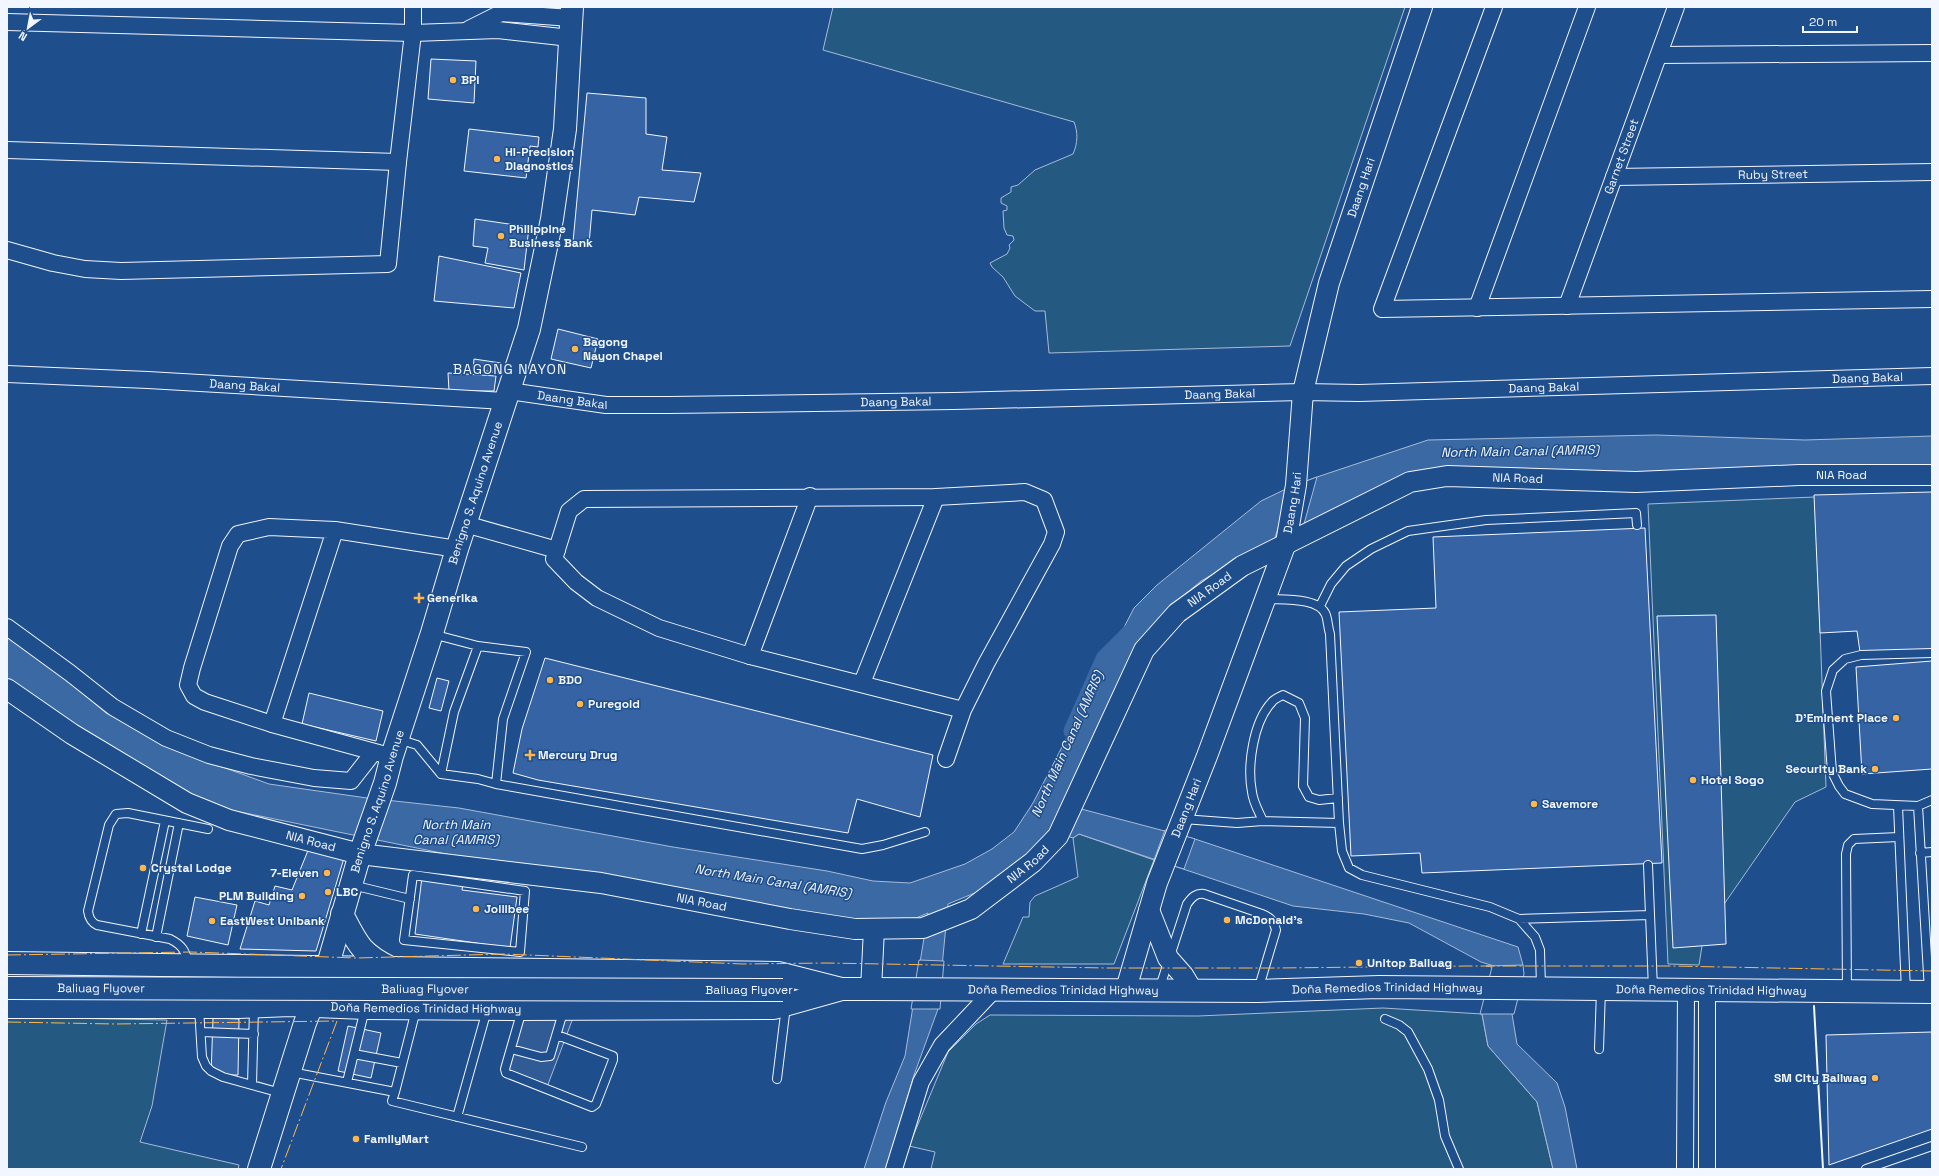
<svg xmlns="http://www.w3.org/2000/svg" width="1939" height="1176" font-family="'Space Grotesk',sans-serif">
<rect width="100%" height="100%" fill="#1f4e8c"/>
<!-- green -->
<path fill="#245a82" stroke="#a8bbd7" d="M833,7h572l-115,339 -241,7 -4,-42h-10l-20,-15 -12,-19 -11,-10 -2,-4 17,-9 3,-6 -1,-3 5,-5 -1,-4 -6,-1 -3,-7 -1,-17 4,-1v-4l-6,-3v-5l10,-6v-5l7,-2 17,-15 38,-16c5,-11 5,-22 1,-32l-251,-72z
M1815,497l11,290 -31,15 -91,131 -5,32 -31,-1 -20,-460z
M1079,834l75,26 -40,104h-111l20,-47h6l1,-15 5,-6 43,-19 -5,-39z
M1383,1008l99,6 6,32 49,56 16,67h-622l4,-17 -26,-6 39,-94 28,-28 14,-9 208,1z
M7,1017l160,3 -15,86 -12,36 99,23 -1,4h-231z"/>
<!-- parking -->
<path fill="#305b95" stroke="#a8bbd7" d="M522,1018h51l-26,69 -40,-18z"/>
<!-- water -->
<path fill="#3b69a3" stroke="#a8bbd7" d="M1656,435l149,5 127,-4v34l-247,5 -226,-2 -216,84 -42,24 -30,25 -105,199 129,34 323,108 5,18 -11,49 5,30 40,39 8,24 12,62h-24l-16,-67 -49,-56 -6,-32 12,-48 -13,-4 -72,-39 -45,-9 -71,-8 -214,-72 -6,4 -24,-8 -18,27 -49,33 -34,14 -10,105 -24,66 -28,94h-22l22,-67 19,-46 23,-143 -12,5 -60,5 -405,-68 -240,-49 -51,-31 -91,-49 -62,-45v-45l29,18 70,59 70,37 93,34 98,14 92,10 214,39 154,24 46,10 37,2 55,-19 27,-15 22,-17 19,-29 101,-195 23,-23 104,-84 29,-14 27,-10 111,-37z"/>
<!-- pier -->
<path fill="#1f4e8c" stroke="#a8bbd7" d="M1317,477l-13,47 -29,14 15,-51z
M1165,830l30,9 -11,30 -30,-9z
M919,960l25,1 -4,48h-29z
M1523,965l1,9 -10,40h-34l12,-47 -6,-1z"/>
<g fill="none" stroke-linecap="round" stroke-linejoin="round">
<!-- canal -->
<path stroke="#3b69a3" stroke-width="19" d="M1073,731l32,-72 27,-27"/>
</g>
<!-- building -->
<path fill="#3563a3" stroke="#f2f6ff" d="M431,59l45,2 -2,42 -46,-4z
M587,93l59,5v36l21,3 -5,33 39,3 -7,29 -55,-5 -4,18 -43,-5 -3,34 -16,-2z
M469,129l70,8 -1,10 -8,-1 -4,32 -62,-7z
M475,219l54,8 -5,43 -39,-7 3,-15 -15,-2z
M439,256l82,17 -7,35 -80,-7z
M558,329l40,10 -7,29 -40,-9z
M474,359l27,4 -1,10 -27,-4z
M448,373l48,3 -2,15h-45z
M1932,492v158l-72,2 -3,-21 -37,2 -6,-138z
M1645,528l17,335 -240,10 -2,-20 -69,3 -12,-244 97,-4 -3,-71z
M1716,615l10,329 -53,4 -16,-332z
M545,658l388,97 -13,62 -63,-18 -9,34 -310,-53 -25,-7 9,-44z
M1932,661v108l-70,5 -6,-107z
M437,678l12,3 -8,30 -12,-3z
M309,693l74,18 -7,30 -74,-17z
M309,848l35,10 -28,93 -76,-2 15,-48 14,4 6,-19 17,4z
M422,877l41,6 -1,7 55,7 -7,51 -95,-14z
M195,897l42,8 -9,40 -41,-9z
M213,1018l26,1 -1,56h-27z
M348,1026l33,7 -10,45 -33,-7z
M1932,1032v97l-103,36 -3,-130z"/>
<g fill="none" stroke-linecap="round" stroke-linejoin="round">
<defs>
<path id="service" d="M1267,599c16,1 52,-2 59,16 2,6 2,13 4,19l9,189 3,28 7,17 13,7 128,32 29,12 16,18 5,13 1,38
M1320,606l11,-22 15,-18 25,-17 37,-18 78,-11 150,-7 1,12
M432,634l46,12 48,6 -23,67 -7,65
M1932,653l-71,2 -16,4 -12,11 -7,21 6,81 7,14 6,8 27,10 46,2 14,-6
M398,739l19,6 24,29 37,5 18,5 366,65 21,-4 42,-13
M441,774l13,-62 24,-66
M1898,806l8,185
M1918,806l11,185
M1183,819l54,4 26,-2 76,2
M1263,821c-4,-9 -10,-19 -11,-29 -5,-26 1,-70 20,-90 2,-3 7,-5 11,-7l16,8 6,15 -2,68 6,11 10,3 19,-2
M1920,853l12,-1
M1648,865l5,124
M413,875l112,16 -5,61 -116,-12z
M352,885l58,14
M1519,919l131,-4
M141,934l24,-113
M156,937l23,-114
M188,964c-2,-13 -6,-19 -18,-25l-73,-14c-6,-3 -8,-7 -9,-14l21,-86 7,-11 12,-1 80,16
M1159,990l28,-86c5,-7 9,-11 17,-10l58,20c8,3 12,7 14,16l-18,60
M1847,991l-1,-137 2,-9 6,-6 45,-2
M199,1008l3,49 4,9 5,5 12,6 58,16
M522,1010l-17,59 1,4 86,34 4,-3 17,-44v-4l-56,-21
M1385,1019l14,6 9,7 20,37 11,31 6,36 14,33
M201,1032l53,2
M511,1049l30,8 9,-1 14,-47
M1599,1049l2,-59
M354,1054l48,9
M291,1072l104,20 21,-82
M777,1079l9,-73
M347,1082l18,-73
M252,1085l2,-77
M395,1092l-3,9 190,46
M457,1117l30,-107
M1866,1169l66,-23"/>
<g id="minor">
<path d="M1494,7l-112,302 550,-10"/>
<path d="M7,22l406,11 85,-3 72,8"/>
<path d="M469,29l32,-16 70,5"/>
<path d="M1659,55l273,-2"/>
<path d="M7,150l391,12"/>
<path id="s1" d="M1614,177l318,-5"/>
<path d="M7,250l46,13 32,6 36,2 267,-7 10,-102 15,-129v-26"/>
<path id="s2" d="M1567,306l109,-299"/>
<path d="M1477,308l110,-301"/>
<path id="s3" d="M7,374l141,6 357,21"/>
<path id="s4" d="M509,391l97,14h63l285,-4 349,-9 56,1 573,-17"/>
<path d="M465,524l92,26"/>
<path d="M335,530l-63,194 -67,-22 -11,-6 -6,-11 4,-17 38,-122 8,-12 31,-7 66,3 122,19"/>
<path d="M7,627l63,46 43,34 53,31 43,17 42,11 63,12 37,3 22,-28"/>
<path d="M750,656l60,-160"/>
<path d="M862,683l74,-186"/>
<path d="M272,724l110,30"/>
<path d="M946,759l17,-49 23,-46 66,-120 4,-12 -12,-32 -19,-8 -89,5 -352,2 -15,12 -15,48 22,23 21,16 62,30 91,28 213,54"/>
<path d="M1707,990v179"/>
<path d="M894,1169l27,-87 21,-37 52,-55"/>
<path d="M1685,1169l1,-179"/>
</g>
<g id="tertiary">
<path id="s5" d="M7,689l65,45 115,69 42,17 131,34 241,29 189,36 65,10 68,-1 48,-19 62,-47 25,-26 86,-186 33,-37 65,-47 168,-84 37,-6 189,6 163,-7h133"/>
<path d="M1149,910l19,48 15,17 9,15"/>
<path d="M871,989l3,-60"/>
<path id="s6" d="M1126,989l31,-106 50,-127 79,-213 10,-58 7,-93 26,-109 93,-276"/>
</g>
<g id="primary">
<path id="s7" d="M327,968l33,-114 25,-71 7,-27 40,-123 25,-84 72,-220 23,-110 13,-90 7,-122"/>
<path d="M259,1169l46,-146 7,-18"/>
</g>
<g id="trunk">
<path d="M342,914c15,29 18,39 49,54"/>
<path d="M7,963l771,10 63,16"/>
<path id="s8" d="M7,1007h232l51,-2 76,3 157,1 251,-1 68,-19h29l387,2 121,-4 553,5"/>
</g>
</defs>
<!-- service casing -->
<use href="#service" stroke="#f2f6ff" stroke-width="10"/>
<!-- minor casing -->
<use href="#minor" stroke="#f2f6ff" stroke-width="18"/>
<!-- tertiary casing -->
<use href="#tertiary" stroke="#f2f6ff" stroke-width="22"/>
<!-- primary casing -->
<use href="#primary" stroke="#f2f6ff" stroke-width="24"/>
<!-- trunk casing -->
<use href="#trunk" stroke="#f2f6ff" stroke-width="24"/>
<!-- service -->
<use href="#service" stroke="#1f4e8c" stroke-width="8"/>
<!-- minor -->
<use href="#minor" stroke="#1f4e8c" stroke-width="16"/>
<!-- tertiary -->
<use href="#tertiary" stroke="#1f4e8c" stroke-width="20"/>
<!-- primary -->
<use href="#primary" stroke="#1f4e8c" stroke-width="22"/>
<!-- trunk -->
<use href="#trunk" stroke="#1f4e8c" stroke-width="22"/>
<defs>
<g id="trunk-bridge">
<path id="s9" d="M7,988l776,2"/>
</g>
</defs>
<!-- trunk-bridge casing -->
<use href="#trunk-bridge" stroke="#f2f6ff" stroke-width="24" stroke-linecap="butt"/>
<!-- trunk-bridge -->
<use href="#trunk-bridge" stroke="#1f4e8c" stroke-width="22"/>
<!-- wall -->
<path stroke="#f2f6ff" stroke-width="2" d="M1814,1006l9,163"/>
<!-- power -->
<path stroke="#ffb74d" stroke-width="1" stroke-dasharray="14 3 2 3" stroke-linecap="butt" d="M7,955l184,-3 165,6 148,-4 239,10 83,-1 281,5h169l192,-2h203l261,5
M7,1022l108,2 222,-3 -56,148"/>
</g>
<!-- markers -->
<g fill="#ffb74d" stroke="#1f4e8c" stroke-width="1.5">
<circle cx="453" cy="80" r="4"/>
<circle cx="497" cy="159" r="4"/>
<circle cx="501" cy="236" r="4"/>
<circle cx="575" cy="349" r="4"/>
<path d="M417 592h4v4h4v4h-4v4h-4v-4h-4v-4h4z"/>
<circle cx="550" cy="680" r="4"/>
<circle cx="580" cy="704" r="4"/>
<circle cx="1896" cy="718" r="4"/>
<path d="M528 749h4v4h4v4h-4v4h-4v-4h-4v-4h4z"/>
<circle cx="1875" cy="769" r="4"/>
<circle cx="1693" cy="780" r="4"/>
<circle cx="1534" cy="804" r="4"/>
<circle cx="143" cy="868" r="4"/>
<circle cx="327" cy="873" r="4"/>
<circle cx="328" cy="892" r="4"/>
<circle cx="302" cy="896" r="4"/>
<circle cx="476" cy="909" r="4"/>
<circle cx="1227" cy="920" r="4"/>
<circle cx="212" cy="921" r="4"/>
<circle cx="1359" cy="963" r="4"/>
<circle cx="1875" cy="1078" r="4"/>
<circle cx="356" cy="1139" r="4"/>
</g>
<g text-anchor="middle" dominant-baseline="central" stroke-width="3" stroke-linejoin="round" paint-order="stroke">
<!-- poi labels -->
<g font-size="12" font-weight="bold" fill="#f2f6ff" stroke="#1f4e8c" text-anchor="start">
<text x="461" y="80">BPI</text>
<text x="505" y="152">Hi-Precision<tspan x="505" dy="14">Diagnostics</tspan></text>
<text x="509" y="229">Philippine<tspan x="509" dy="14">Business Bank</tspan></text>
<text x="583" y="342">Bagong<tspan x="583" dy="14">Nayon Chapel</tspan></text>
<text x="427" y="598">Generika</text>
<text x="558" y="680">BDO</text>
<text x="588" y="704">Puregold</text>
<text x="1888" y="718" text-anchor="end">D'Eminent Place</text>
<text x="538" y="755">Mercury Drug</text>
<text x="1867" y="769" text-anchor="end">Security Bank</text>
<text x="1701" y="780">Hotel Sogo</text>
<text x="1542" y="804">Savemore</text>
<text x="151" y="868">Crystal Lodge</text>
<text x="319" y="873" text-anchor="end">7-Eleven</text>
<text x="336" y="892">LBC</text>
<text x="294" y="896" text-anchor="end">PLM Building</text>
<text x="484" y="909">Jollibee</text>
<text x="1235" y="920">McDonald's</text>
<text x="220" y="921">EastWest Unibank</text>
<text x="1367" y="963">Unitop Baliuag</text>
<text x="1867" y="1078" text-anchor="end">SM City Baliwag</text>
<text x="364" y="1139">FamilyMart</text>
</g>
<!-- street labels -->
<g font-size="12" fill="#f2f6ff" stroke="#1f4e8c">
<text stroke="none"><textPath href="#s2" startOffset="159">Garnet Street</textPath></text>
<text stroke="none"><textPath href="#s1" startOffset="159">Ruby Street</textPath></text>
<text stroke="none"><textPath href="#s6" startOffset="839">Daang Hari</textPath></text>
<text stroke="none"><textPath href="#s4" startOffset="1360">Daang Bakal</textPath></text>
<text stroke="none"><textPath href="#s3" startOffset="238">Daang Bakal</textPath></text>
<text stroke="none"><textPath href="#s4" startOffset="1036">Daang Bakal</textPath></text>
<text stroke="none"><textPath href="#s4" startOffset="712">Daang Bakal</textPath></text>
<text stroke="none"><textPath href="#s4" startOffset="64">Daang Bakal</textPath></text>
<text stroke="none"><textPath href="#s4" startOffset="388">Daang Bakal</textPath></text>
<text stroke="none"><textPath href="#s5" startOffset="2083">NIA Road</textPath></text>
<text stroke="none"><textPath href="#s5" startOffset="1759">NIA Road</textPath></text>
<text stroke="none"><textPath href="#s7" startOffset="498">Benigno S. Aquino Avenue</textPath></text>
<text stroke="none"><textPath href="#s6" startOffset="515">Daang Hari</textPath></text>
<text stroke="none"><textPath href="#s5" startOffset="1423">NIA Road</textPath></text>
<text stroke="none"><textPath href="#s7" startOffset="174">Benigno S. Aquino Avenue</textPath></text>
<text stroke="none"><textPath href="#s6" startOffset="191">Daang Hari</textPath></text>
<text stroke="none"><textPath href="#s5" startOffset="343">NIA Road</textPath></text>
<text stroke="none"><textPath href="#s5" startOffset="1087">NIA Road</textPath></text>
<text stroke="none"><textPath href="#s5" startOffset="739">NIA Road</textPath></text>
<text stroke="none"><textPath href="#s9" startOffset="94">Baliuag Flyover</textPath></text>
<text stroke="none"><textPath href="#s9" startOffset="418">Baliuag Flyover</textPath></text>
<text stroke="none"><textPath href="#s8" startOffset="1059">Doña Remedios Trinidad Highway</textPath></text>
<text stroke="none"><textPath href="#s8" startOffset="1383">Doña Remedios Trinidad Highway</textPath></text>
<text x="749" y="990">Baliuag Flyover</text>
<text stroke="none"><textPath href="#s8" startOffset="1707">Doña Remedios Trinidad Highway</textPath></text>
<text stroke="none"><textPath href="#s8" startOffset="419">Doña Remedios Trinidad Highway</textPath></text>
</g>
<!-- water labels -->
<g font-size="13" font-style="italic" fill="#f2f6ff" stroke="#1f4e8c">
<text transform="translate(1520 451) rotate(-1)">North Main Canal (AMRIS)</text>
<text transform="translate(1067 744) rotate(-66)">North Main Canal (AMRIS)</text>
<text x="456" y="824">North Main<tspan x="456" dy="15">Canal (AMRIS)</tspan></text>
<text transform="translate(773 881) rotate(9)">North Main Canal (AMRIS)</text>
</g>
<!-- quarter labels -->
<g font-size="14" letter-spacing="1" fill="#f2f6ff" stroke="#1f4e8c">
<text x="510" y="369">BAGONG NAYON</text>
</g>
</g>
<!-- border -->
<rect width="1939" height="1176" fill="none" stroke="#f2f6ff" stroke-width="16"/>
<!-- north arrow -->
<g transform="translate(28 28) rotate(212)" stroke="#1f4e8c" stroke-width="3" paint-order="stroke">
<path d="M0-3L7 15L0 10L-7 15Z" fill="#f2f6ff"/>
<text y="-6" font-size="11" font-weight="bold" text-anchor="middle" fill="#f2f6ff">N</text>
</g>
<!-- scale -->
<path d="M1803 26v6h54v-6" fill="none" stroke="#f2f6ff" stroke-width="2"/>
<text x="1809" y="26" font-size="12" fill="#f2f6ff" stroke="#1f4e8c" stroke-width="3" paint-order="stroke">20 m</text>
</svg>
